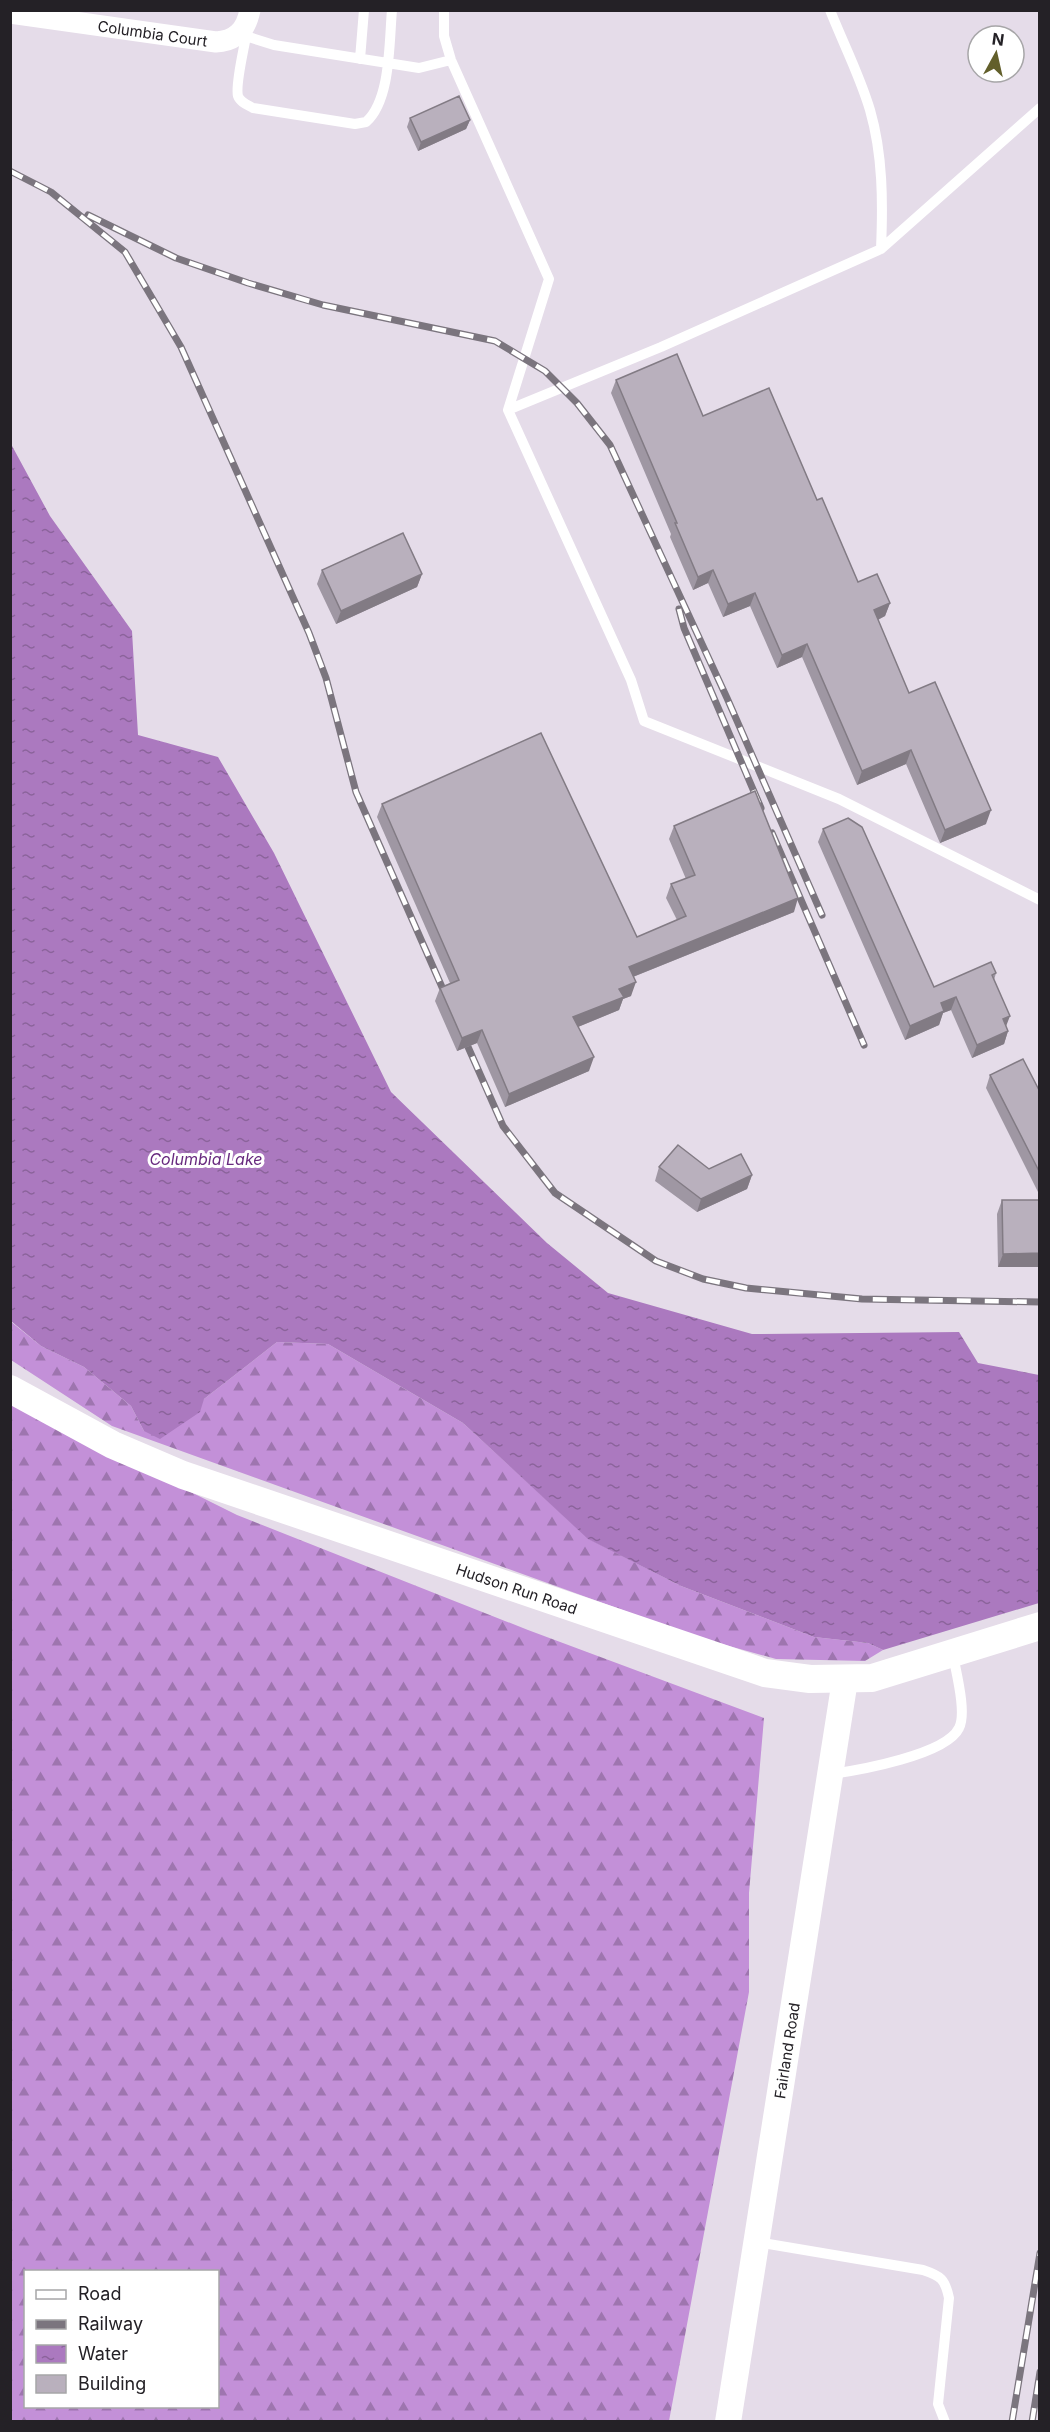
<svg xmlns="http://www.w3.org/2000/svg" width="1050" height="2432" font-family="Inter,sans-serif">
<defs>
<pattern id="forest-firs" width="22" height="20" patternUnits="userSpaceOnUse" patternTransform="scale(1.5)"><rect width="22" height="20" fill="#c390d8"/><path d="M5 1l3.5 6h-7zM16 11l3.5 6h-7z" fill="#9e75af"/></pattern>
<pattern id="water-ripples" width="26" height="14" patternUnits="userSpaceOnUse" patternTransform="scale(1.5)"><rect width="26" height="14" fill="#ab79bf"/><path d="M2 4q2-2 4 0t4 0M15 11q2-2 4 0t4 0" fill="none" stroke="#8b639b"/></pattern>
</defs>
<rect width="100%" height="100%" fill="#e5dce9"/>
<!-- forest -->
<path fill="url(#forest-firs)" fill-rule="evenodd" d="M10,1321l31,25 43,21 47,39 13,25 60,-32 73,-57 51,2 135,79 126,116 92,47 133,51 54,6 15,7 -18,11 -89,-2 -79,-22 -585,-211 -101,-66z
M10,1402l227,113 291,115 236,88 -15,175v99l-80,429h-658zM26,2272h192v134h-192z"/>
<!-- water -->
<path fill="url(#water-ripples)" d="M11,444l39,72 82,115 6,104 80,22 56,96 117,239 156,151 61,50 144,41 207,-2 19,31 61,12v228l-156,47 -15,-7 -54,-6 -133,-51 -93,-47 -125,-116 -135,-79 -51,-2 -73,57 -4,13 -40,27 -16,-8 -13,-25 -47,-39 -43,-21 -30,-25z"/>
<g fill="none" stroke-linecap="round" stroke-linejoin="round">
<!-- service -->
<path stroke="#fff" stroke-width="10" d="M444,10v26l7,24 98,219 -41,131 123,270 13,41 195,78 201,101
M830,10c13,33 30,66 40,100 13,45 13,93 11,139
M239,34l35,11 145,23 32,-8
M246,36c-2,13 -11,49 -8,60 2,6 10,9 15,12l102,16 11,-2c25,-22 23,-80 26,-112
M360,59l4,-49
M508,410l153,-63 220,-98 159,-141
M832,1774c27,-4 114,-19 127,-46 8,-15 -3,-56 -6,-73
M757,2242l166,28c18,6 22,9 26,28l-11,106 7,18"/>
<!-- minor -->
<path stroke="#fff" stroke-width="21" id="s1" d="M10,13l206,29c20,-1 30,-12 34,-32"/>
<!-- tertiary -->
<path stroke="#fff" stroke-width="26" id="s2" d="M728,2422l117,-742"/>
<!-- secondary -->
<path stroke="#fff" stroke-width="28" id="s3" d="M10,1389l103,56 70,30 582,198 45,6 62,-1 168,-52"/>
<defs>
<path id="rail" d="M10,171l41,21 74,60 56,95 128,286 17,45 30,114 93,211
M88,215l88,43 72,25 75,22 172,36 50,30 32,32 33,42 117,253 95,217
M679,609l5,19 77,180
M772,833l92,212
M461,1031l42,95 52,67 101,68 47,18 43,9 116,11 178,3
M1012,2422l28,-169
M1032,2422l8,-50"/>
</defs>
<!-- rail casing -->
<use href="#rail" stroke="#7b757e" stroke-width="7"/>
<!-- rail -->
<use href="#rail" stroke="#fff" stroke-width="4.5" stroke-dasharray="14" stroke-linecap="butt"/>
</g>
<!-- wall -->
<path fill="#9f97a3" d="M410,118l60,2 -4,9 -48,22 -11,-24z
M616,380l87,36 114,84 41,82 32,21 -5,13 -7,4 31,73 77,131 -46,19 -34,-79 -49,21 -55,-128 -25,11 -27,-62 -27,11 -15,-34 -15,7 -23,-53 1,-3 -60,-141z
M322,570l100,4 -5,13 -81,37 -19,-40z
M382,804l255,133 40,-17 -11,-22 5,-14 15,-5 -17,-40 5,-13 120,86 -161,65 -2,19 -8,3 -4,11 -41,17 11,44 -84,36 -28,-64 -20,8 -22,-50 5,-13 10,-5 -73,-166z
M823,829l111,158 62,-14 -2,7 12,46 2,5 -4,13 -32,14 -21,-48 -8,3 -4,12 -34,15 -87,-198z
M990,1075l50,17v104l-54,-108z
M659,1167l50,2 43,6 -5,14 -50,23 -42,-31z
M1002,1200h38v67h-42l-1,-53z"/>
<!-- shaded-wall -->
<path fill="#827b84" d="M470,120l-4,9 -48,22 3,-9z
M713,570l-5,13 -15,7 5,-13z
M422,574l-5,13 -81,37 5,-13z
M755,593l-5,13 -27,11 5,-13z
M890,603l-5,13 -16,8 5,-14z
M807,644l-5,13 -25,11 5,-13z
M911,750l-5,14 -49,21 5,-14z
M991,810l-5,14 -46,19 5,-13z
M798,898l-4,14 -169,68 4,-13z
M636,982l-5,14 -8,3 -4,11 -51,21 5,-14 46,-28z
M956,997l-5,13 -8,3 -4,12 -34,15 5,-14 31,-23z
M1010,1016l-5,13 -2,-10z
M482,1030l-5,13 -20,8 5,-13z
M1008,1031l-4,13 -32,14 5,-13z
M594,1057l-5,14 -84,36 4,-13z
M752,1175l-5,14 -50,23 4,-13z
M1040,1253v14h-42l5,-13z"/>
<!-- building -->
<path fill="#b9b0bd" stroke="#827b84" stroke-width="1.5" d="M459,96l11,24 -49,22 -11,-24z
M677,354l26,62 66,-28 48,112 5,-2 36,84 19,-8 13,29 -16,7 35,83 26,-11 56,128 -46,20 -34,-80 -49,21 -55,-127 -25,11 -27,-62 -27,11 -15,-34 -15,7 -23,-54h2l-61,-143z
M403,533l19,41 -81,37 -19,-41z
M541,733l96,204 49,-21 -15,-32 24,-9 -21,-49 81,-35 43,107 -169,69 7,15 -17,7 5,8 -51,20 21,40 -85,37 -27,-64 -20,8 -22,-50 19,-8 -77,-176z
M848,818l14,9 72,160 57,-25 5,11 -4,2 18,41 -7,3 5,12 -31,14 -21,-48 -15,6 3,8 -34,15 -87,-197z
M1023,1059l17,33v81l-50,-98z
M678,1145l31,24 32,-15 11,21 -51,24 -42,-32z
M1002,1200h38v53l-37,1z"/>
<g text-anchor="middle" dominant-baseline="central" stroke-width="6" stroke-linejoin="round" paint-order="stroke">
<!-- street labels -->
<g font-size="15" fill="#242126" stroke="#fff">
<text stroke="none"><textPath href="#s1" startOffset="144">Columbia Court</textPath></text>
<text stroke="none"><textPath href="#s3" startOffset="546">Hudson Run Road</textPath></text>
<text stroke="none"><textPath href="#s2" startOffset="376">Fairland Road</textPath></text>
</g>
<!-- water labels -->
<g font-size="16" font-style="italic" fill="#682a7f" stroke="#fff">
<text x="206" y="1159">Columbia Lake</text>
</g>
</g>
<!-- border -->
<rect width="1050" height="2432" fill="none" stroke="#242126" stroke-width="24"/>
<!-- legend -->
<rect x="24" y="2270" width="195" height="138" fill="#ffffff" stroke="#a7a6a8" stroke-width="1.5"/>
<rect x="36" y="2290" width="30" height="9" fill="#ffffff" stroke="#a7a6a8" stroke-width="1.5"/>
<text x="78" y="2300" font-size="18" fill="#242126">Road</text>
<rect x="36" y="2320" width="30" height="9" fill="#7b757e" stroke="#a7a6a8" stroke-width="1.5"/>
<text x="78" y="2330" font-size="18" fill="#242126">Railway</text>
<rect x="36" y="2345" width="30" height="18" fill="url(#water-ripples)" stroke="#a7a6a8" stroke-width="1.5"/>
<text x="78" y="2360" font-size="18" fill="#242126">Water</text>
<rect x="36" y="2375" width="30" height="18" fill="#b9b0bd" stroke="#a7a6a8" stroke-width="1.5"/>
<text x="78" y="2390" font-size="18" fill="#242126">Building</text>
<!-- north arrow -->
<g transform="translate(996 54) rotate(8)"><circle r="28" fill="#ffffff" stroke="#a7a6a8" stroke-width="1.5"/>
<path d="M0-4.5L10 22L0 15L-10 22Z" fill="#625f2b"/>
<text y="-9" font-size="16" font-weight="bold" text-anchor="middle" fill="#242126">N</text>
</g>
</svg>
